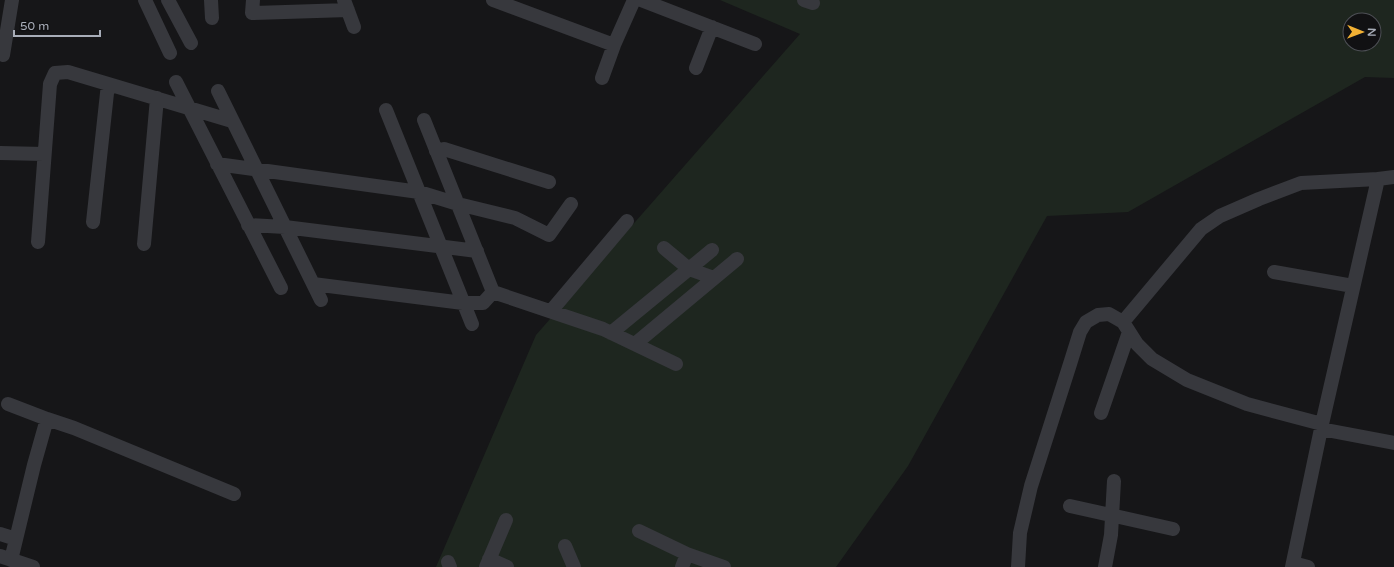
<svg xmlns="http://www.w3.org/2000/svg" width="1394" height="567" font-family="'Varela Round',sans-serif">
<rect width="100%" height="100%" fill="#161618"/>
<!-- green -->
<path fill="#1e261f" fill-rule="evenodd" d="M720,0h674v78l-29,-1 -237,135 -81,4 -139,250 -72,101h-400l100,-232 264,-301zM1350,20h24v24h-24z"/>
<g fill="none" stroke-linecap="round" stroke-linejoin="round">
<!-- minor -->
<path stroke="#37383d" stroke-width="14" d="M145,0l25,53
M168,0l23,43
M211,0l1,18
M253,0l-1,13 96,-3
M344,0l10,27
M493,0l121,45
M641,0l114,44
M804,0l9,3
M3,55l9,-55
M696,68l16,-41
M602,78l12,-33 20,-45
M176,82l105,206
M218,91l103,209
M386,110l86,214
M436,151l8,-2 105,33
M0,153l44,1
M217,164l202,28 39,12 57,14 34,17 22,-31
M93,222l15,-138
M248,225l37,2 192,24
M38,242l12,-158 5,-11 13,-1 164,49
M144,244l13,-146
M664,248l25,21 25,9
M1274,272l79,14
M313,284l150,19h20l10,-11 -69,-172
M493,292l110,37 73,35
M551,311l76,-90
M1123,322l78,-93 19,-13 39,-17 42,-16 77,-4
M611,333l101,-83
M635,344l102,-85
M8,404l39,15
M1101,413l28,-81
M1321,429l73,14
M1070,506l103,23
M639,531l48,23 37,13
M0,534l16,5
M565,546l9,21
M0,556l33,11
M489,559l18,8
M11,560l23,-95 13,-46 27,9 160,66
M448,562l2,5
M1293,563l15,4
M486,567l20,-47
M682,567l5,-13
M1018,567l2,-34 11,-47 39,-122 10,-32 6,-10 12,-7 11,-1 14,8 14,22 15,15 35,21 60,24 75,20
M1105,567l6,-32 3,-54
M1292,567l30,-143 56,-245 16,-2"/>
</g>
<!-- north arrow -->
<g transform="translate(1362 32) rotate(91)"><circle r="19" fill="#111113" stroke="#4d4f55"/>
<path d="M0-3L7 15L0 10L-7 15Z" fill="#f2b134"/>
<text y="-6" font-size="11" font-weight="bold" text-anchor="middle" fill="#a8adb8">N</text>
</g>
<!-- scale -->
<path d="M14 30v6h86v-6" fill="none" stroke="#a8adb8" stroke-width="2"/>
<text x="20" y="30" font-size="12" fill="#a8adb8" stroke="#111113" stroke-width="3" paint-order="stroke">50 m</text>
</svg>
